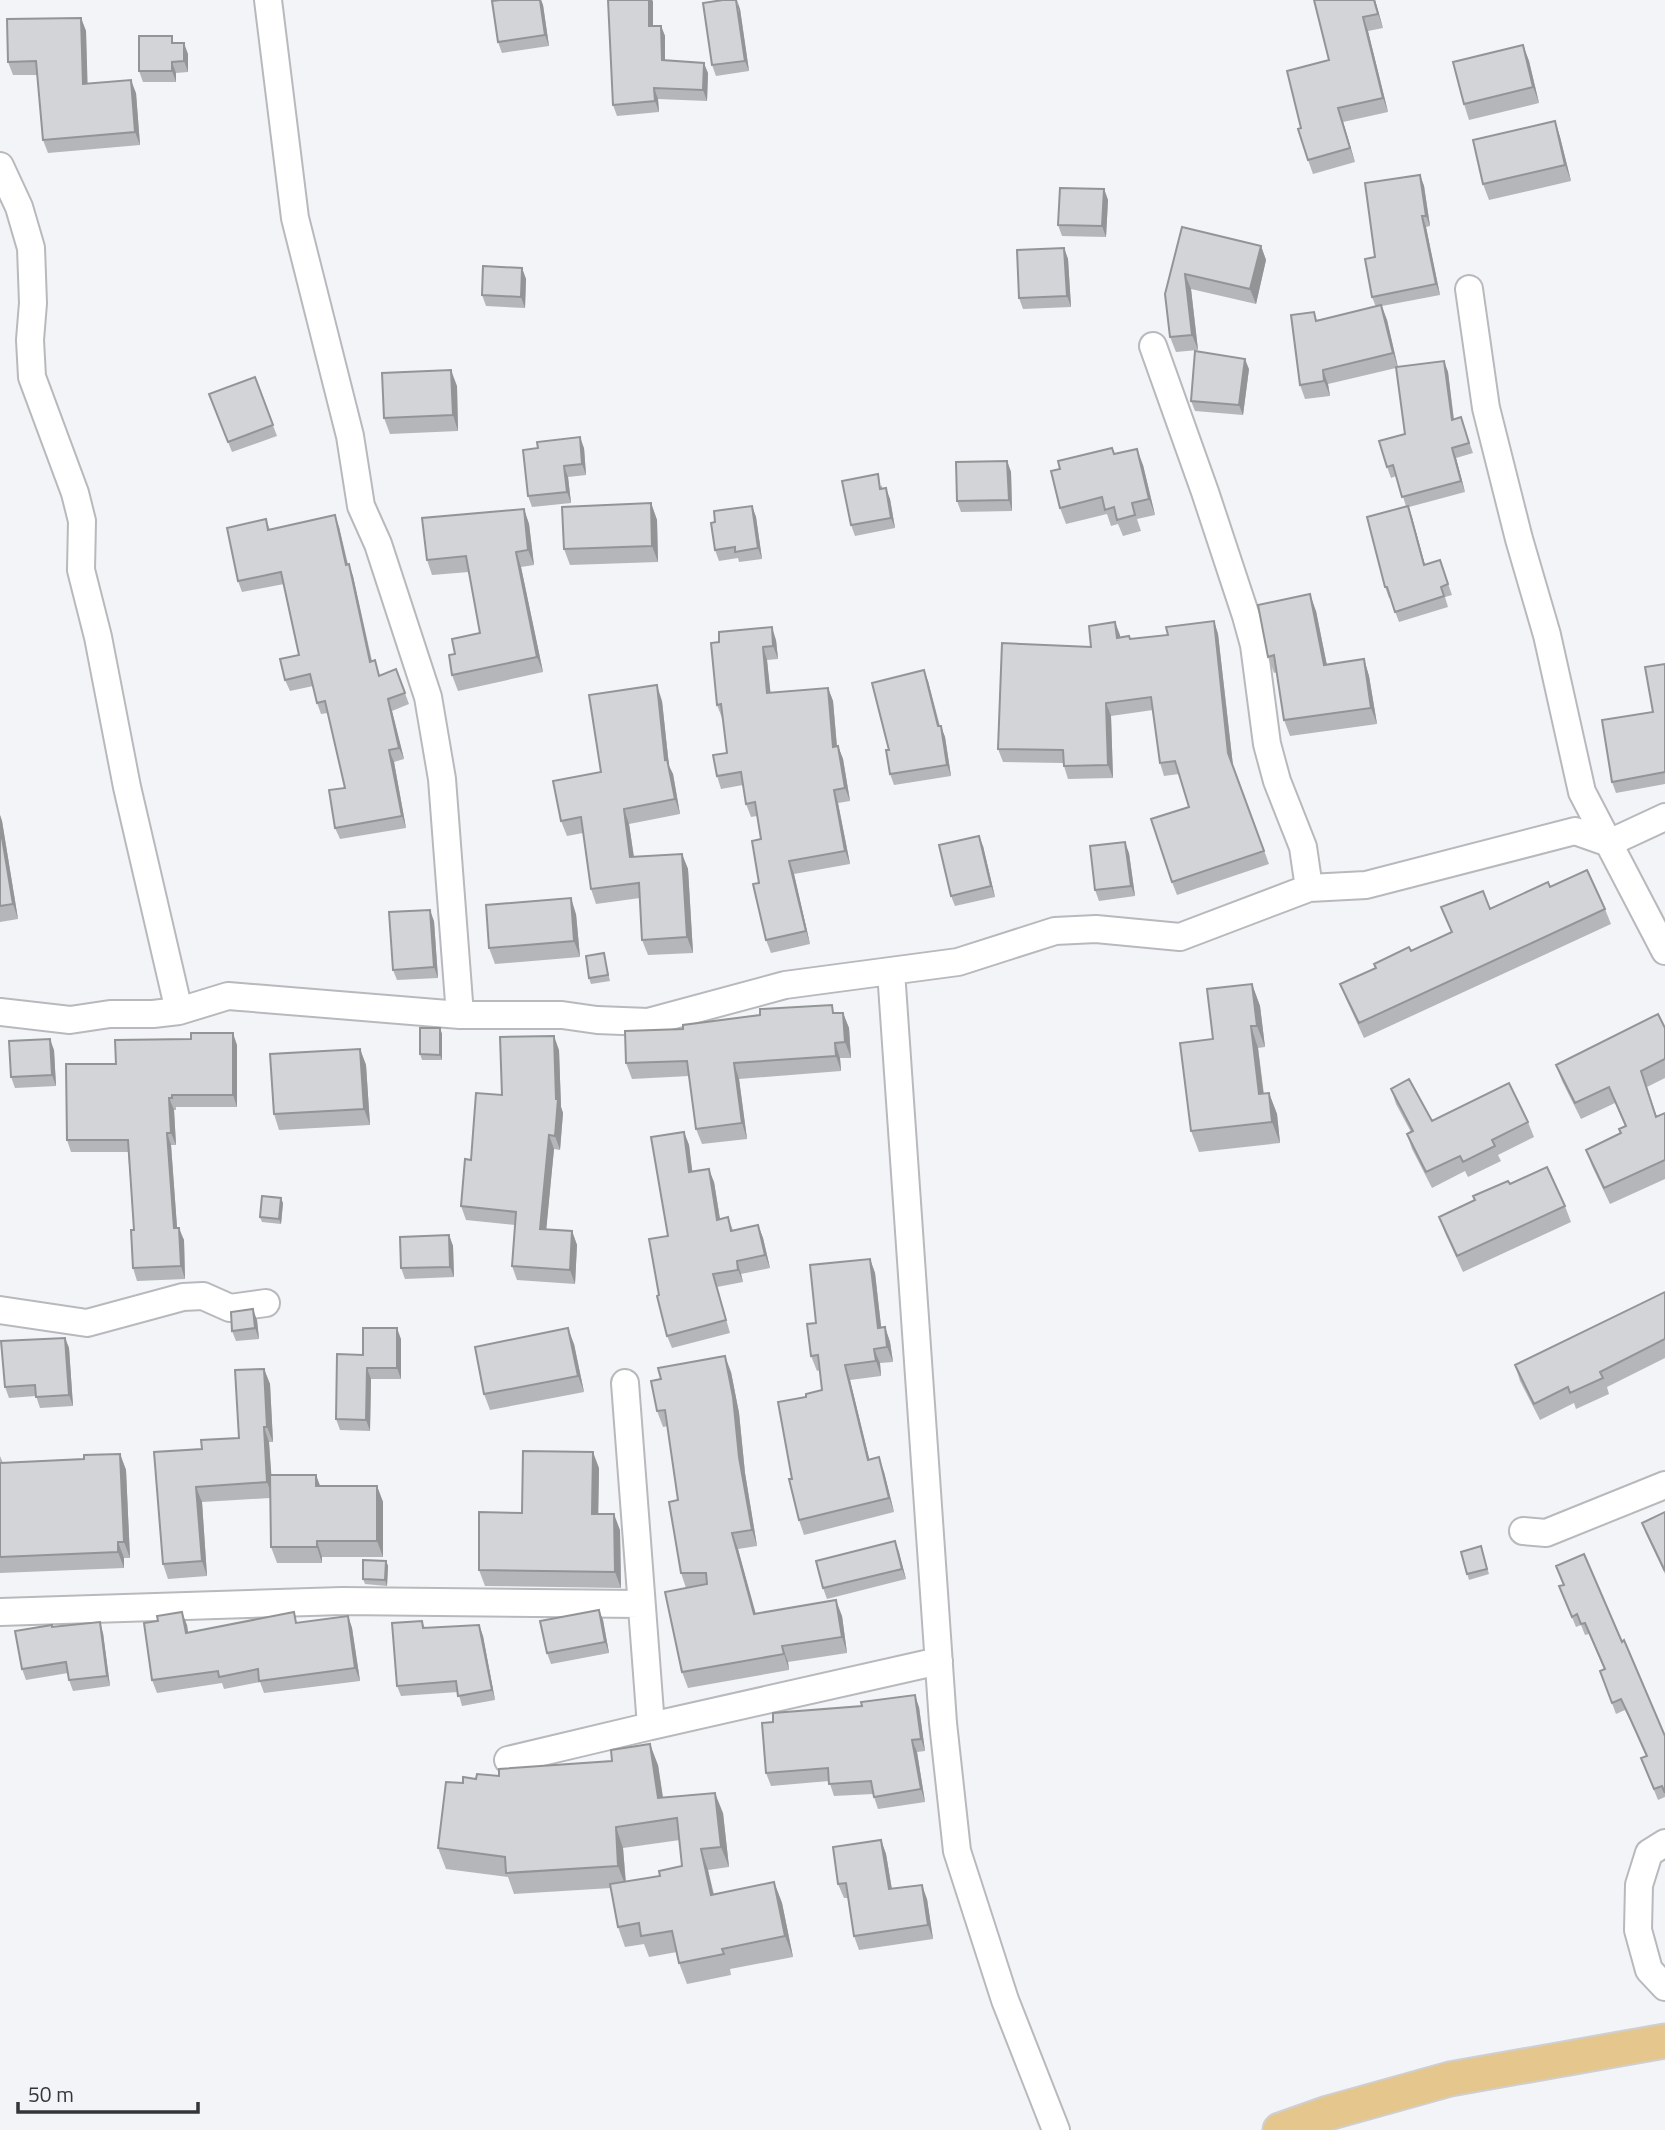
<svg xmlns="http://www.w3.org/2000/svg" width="1665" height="2130" font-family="'Titillium Web',sans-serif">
<rect width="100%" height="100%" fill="#f3f4f7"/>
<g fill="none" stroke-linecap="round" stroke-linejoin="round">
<defs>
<path id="minor" d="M268,0l27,218 55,218 11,70 17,38 50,153 14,82 18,236
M0,166l19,41 12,41 2,55 -3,37 2,37 43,116 7,28 -1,49 17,67 29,150 52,224
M1469,289l17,119 33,131 28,96 35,157 83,159
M1153,346l52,146 41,124 8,29 13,99 10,37 26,66 6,41
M891,971l52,752 14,128 48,149 51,130
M0,1012l70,8 40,-6h43l26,-3 49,-15 232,19h102l35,5 51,2 137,-37 173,-23 97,-31 41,-2 84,8 129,-49 57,-3 209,-54 34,12 56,-26
M0,1310l87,13 96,-26 20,-1 27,12 36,-5
M625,1383l26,343 288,-65
M1523,1531l23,2 119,-48
M0,1612l342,-11 299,3
M508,1760l143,-34
M1665,1843l-16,10 -10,32 -1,45 11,40 16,17"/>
<path id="major" d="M1280,2130l48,-17 122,-34 215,-38"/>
</defs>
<!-- minor casing -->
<use href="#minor" stroke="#b8b9bc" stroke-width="30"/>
<!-- major casing -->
<use href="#major" stroke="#cfcfcf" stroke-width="37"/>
<!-- minor -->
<use href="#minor" stroke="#fff" stroke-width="26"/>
<!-- major -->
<use href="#major" stroke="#e5c78d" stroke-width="33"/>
</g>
<!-- wall -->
<path fill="#b5b6b9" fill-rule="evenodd" d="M500,0h41l2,5 6,41 -47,7 -4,-11z
M608,0h44l1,26h8l4,10v25l43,12 -1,28 -49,-2 1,13 -42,4 -4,-11z
M1314,0h61l8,28 -15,3 20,81 -45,10 12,40 -42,12 -5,-14 -7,-32 28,-68z
M740,9l9,62 -33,5 -4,-11z
M81,18l5,13 1,53 49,9 4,52 -92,8 -5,-13 -6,-65h-24l-5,-13z
M175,43l13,11v18l-12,1v9h-33l-4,-11z
M1523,45l6,16 10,42 -70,17 -5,-16z
M1555,121l5,16 11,44 -82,19 -6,-16z
M1420,175l4,11 6,40 -4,1 14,68 -58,11 5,14 11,47 46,-6 4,11 6,47 7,-2 12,36 -17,5 9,34 -56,15 16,58 15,-5 12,35 -7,2 3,10 -49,15 -9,-24h-1l-4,-11 21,-81 -10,-30 -5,2 -4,-11 18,-33 -9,-66 -68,16 2,12 -25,3 -5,-14 17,-65 59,-13 -4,-10 3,-40z
M1104,189l4,11 -2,37 -44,-1 -4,-11z
M1182,227l79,19 5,14 -10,44 -65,-15 7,61 -22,2 -6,-15z
M1064,248l4,11 3,48 -48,2 -4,-11z
M522,268l4,11 -1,29 -39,-2 -4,-11z
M1249,369l-6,46 -48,-4 -4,-10z
M255,377l22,59 -45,16 -23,-58z
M457,386l1,45 -68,3 -6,-16z
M584,448l2,27 -18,2 3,26 -39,4 -4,-11z
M1115,454l28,11 12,50 -18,4 4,12 -18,5 -5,-12 -7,2 -4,-12 -41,10 -6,-16z
M1007,461l4,11 1,39 -51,1 -4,-11z
M882,485v3l8,11 5,29 -40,8 -4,-11z
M651,503l6,17 1,42 -88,3 -6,-16z
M752,506l4,11 6,42 -23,3 -1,-4 -19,3 -4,-11v-28z
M524,509l5,15 5,41 -13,2 22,105 -85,19 -6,-16 3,-21 25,-21 -11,-61 -37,3 -5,-15z
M266,519l4,11 69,-3 9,37 5,12 19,85 3,-1 5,16 16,-7 13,35 -17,7 12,48 -10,3 12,66 -66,11 -5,-11 10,-40 -17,-75 -7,1 -4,-11 -4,-17 -23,5 -5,-11 14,-25 -15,-71 -42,8 -4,-11z
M1316,611l11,54 37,-6 5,17 8,48 -87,12 -6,-16 -7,-48 -3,1 -6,-16z
M1214,621l4,13 15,131 36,99 -92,31 -5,-13 17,-75 -10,-33 -15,2 -4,-13 -7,-53 -42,6 2,62 -45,1 -5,-16 -60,-1 -5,-13 93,-102 24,-25 5,15 11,2 37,-4z
M776,640l2,19 -11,1 3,33 58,-5 5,13 4,45h1l5,13 7,42 -12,2 12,61 -56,10 16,70 -39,9 -5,-13 -7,-57 2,-44 -4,-23 -6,1 -5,-13 -3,-19 -22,4 -4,-13 10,-23 -4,-35h-1l-5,-13 -6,-62z
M1665,664v120l-49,9 -4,-11 41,-70z
M928,681l12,45 5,11 6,39 -57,9 -4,-11 -1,-24z
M662,701l7,65 4,8 7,40 -51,10 5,33 48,-3 6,15 5,84 -45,2 -6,-15 -2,-42 -44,6 -5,-15 -8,-56 -16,3 -6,-15z
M0,815l2,6 16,98 -18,3z
M983,846l12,51 -40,9 -4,-10z
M1129,853l6,43 -36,5 -4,-11z
M1550,887l55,22 6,15 -247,114 -18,-39 -6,-15 111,-51 39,-24z
M576,914l4,43 -85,7 -6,-16z
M434,921l4,57 -41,2 -4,-10z
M604,953l6,28 -19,3 -2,-6z
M1252,984l8,22 5,41 -7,1 6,46 5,-1 8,21 3,29 -81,9 -8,-21 22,-92z
M843,1013l6,15 2,30h-11l1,13 -102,8 8,60 -45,5 -6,-15 -7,-53 -57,3 -6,-16 57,-34z
M440,1028l2,6v26h-20l-2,-6z
M1665,1028v50l-18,9 10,30 8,-4v66l-55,25 -18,-38 -6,-16 35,-17 4,-7 -10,-23 -34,16 -19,-38 -6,-16z
M191,1039l46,6v62h-61v3h-2l2,35h-5l6,83 7,12 1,39 -48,2 -4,-13 1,-38 -6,-78h-57l-4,-12 49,-76z
M360,1049l6,16 4,60 -91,5 -5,-16z
M54,1050l2,36 -41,2 -4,-11z
M559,1050l2,57 2,6 -3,37 -6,-1 -8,80 26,2 5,14 -2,39 -58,-4 -5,-14 3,-41 -49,-5 -5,-14 10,-46 31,-65z
M1391,1089l41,32 96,1 6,15 -36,18 3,6 -33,16 -3,-6 -33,17 -20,-39 -5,-15 4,-2 -15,-28z
M684,1132l5,13 3,27 22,10 6,37 8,-2 5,13 25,-5 5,13 7,30 -29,6 2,8 -26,5 13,46 -58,15 -5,-12 -8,-41z
M1510,1184l55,22 6,16 -108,50 -18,-39 -6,-16z
M283,1203l-2,21 -19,-2 -2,-5z
M449,1235l4,11 1,31 -49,2 -4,-11z
M870,1259l5,14 6,54h4l5,15 3,20 -13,1 1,13 -31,4 19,79 15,13 10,40 -90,23 -5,-15 -7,-41 14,-82 16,-7 -2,-20 -3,1 -6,-15 5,-33z
M1665,1292v66l-58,29 2,7 -33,15 -2,-6 -34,17 -20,-39 -5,-16z
M257,1320l2,19 -23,2 -4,-10z
M65,1338l4,10 4,58 -33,2 -4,-12 -27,2 -4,-11z
M401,1339v40h-30l-1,52 -30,-1 -4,-11 27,-64z
M574,1344l10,48 -94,18 -6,-16z
M264,1369l6,15 3,58h-4l2,33h45l4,11h57l6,16v55h-61v6h-45l-6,-16 -1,-49 -68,4 5,74 -39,3 -5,-15 39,-115 37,-11z
M731,1372l8,41 6,60 12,73 -19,3 17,65 87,2 5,37 -59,9 1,8 -101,18 -6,-16 4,-84 -5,-15 -3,-73 -10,-74 -5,1 -6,-16 4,-32z
M120,1454l6,16 4,88h-6v10l-124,5v-117l3,7 81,-4z
M599,1468l-1,46 22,16 1,58 -136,-2 -6,-16 43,-57z
M1665,1512v62l-19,-40 -4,-11z
M895,1541l11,38 -79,20 -4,-11z
M1481,1546l8,28 -20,6 -8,-28z
M386,1561l2,5 -1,20 -22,-2 -2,-5z
M1556,1566l66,76 43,94v61l-7,3 -17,-42 5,-2 -13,-30 -8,-16 -9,4 -16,-43 4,-2 -15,-35 -4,1 -4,-10 -5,2 -17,-41 5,-1z
M599,1610l4,10 6,33 -58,11 -4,-11z
M348,1616l4,12 8,53 -96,12 -4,-11 -36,7 -2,-6 -65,10 -5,-13 35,-55 1,8 110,-10z
M422,1621l3,7 54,-3 4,11 12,64 -33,6 -4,-14 -57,4 -4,-10z
M52,1627l51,6 7,53 -37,5 -4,-11 -1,-7 -42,7 -4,-11z
M919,1707l6,44 -8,1 8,50 -47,7 -5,-15 -39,2 -5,-15 -58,5 -5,-13z
M658,1765l5,32 60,16 6,54 -21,3 6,24 60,-12 8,21 11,54 -63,12 1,6 -44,9 -8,-21 -2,-11 -28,5 -5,-13 -19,3 -7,-20 -7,-39 -97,6 -6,-17 -62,-8 -8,-21 25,-65 13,-4 23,-3zM680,1840l2,26 -22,10 -34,6 -3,-34z
M881,1840l5,14 6,35 35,10 6,40 -74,11 -5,-14 -6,-38h-4l-6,-14z"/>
<!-- shaded-wall -->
<path fill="#939496" d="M540,0h1l2,5 6,41 -4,-11z
M649,0h3l1,1v36l-4,-11z
M737,0l3,9 9,62 -4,-10z
M1374,0h1l8,28 -5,-14z
M1363,17l5,14 20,81 -5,-14z
M81,18l5,13 2,66 -5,-13z
M661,26l4,10v35l-3,-11z
M184,43l4,11v18l-4,-11z
M1523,45l6,16 10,42 -6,-16z
M172,62l4,11v9l-4,-11z
M704,63l4,10 -1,28 -4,-11z
M131,80l5,13 4,52 -5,-13z
M654,88l4,11 1,13 -4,-11z
M1338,108l5,14 12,40 -5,-14z
M1555,121l5,16 11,44 -6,-16z
M1420,175l4,11 6,40 -4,-10z
M1104,189l4,11 -2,37 -4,-11z
M1422,216l4,11 14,68 -4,-11z
M1261,246l5,14 -10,44 -6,-15z
M1064,248l4,11 3,48 -4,-11z
M522,268l4,11 -1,29 -4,-11z
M1185,274l6,15 7,61 -6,-15z
M1381,305l6,15 11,48 -5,-15z
M1245,359l4,10 -6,46 -4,-10z
M1444,361l4,11 7,59 -3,-11z
M451,370l6,16 1,45 -5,-16z
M1323,370l5,14 2,12 -6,-15z
M580,437l4,11 2,27 -4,-11z
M1452,448l4,10 9,34 -4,-11z
M1137,449l6,16 12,50 -6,-16z
M1007,461l4,11 1,39 -3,-11z
M564,466l4,11 3,26 -4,-11z
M886,488l4,11 5,29 -4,-10z
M651,503l6,17 1,42 -6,-16z
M752,506l4,11 6,42 -4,-11z
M1408,506l4,11 16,59 -4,-11z
M524,509l5,15 5,41 -6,-15z
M335,515l4,12 11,49 -4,-11z
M516,552l5,15 22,105 -6,-15z
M349,564l4,12 21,97 -4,-11z
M1310,594l6,17 14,70 -6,-16z
M1214,621l4,13 15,132 -5,-13z
M1115,622l5,13 2,16 -5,-13z
M772,627l4,13 2,19 -5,-13z
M763,647l4,13 5,46 -5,-13z
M1364,659l5,17 8,48 -6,-16z
M924,670l4,11 14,56 -4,-11z
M657,685l5,16 7,65 4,8 7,40 -5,-15 -10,-39z
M828,688l5,13 5,59 -5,-13z
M388,699l4,12 12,48 -5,-11z
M1106,703l5,13 2,62 -5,-13z
M941,726l4,11 6,39 -4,-11z
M838,746l5,13 7,42 -5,-13z
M389,750l5,12 12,66 -4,-12z
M834,790l4,13 12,61 -5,-13z
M624,809l5,15 7,48 -6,-15z
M0,815l2,6 16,98 -5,-15 -13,-78z
M979,836l4,10 12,51 -4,-11z
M1125,842l4,11 6,43 -4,-10z
M682,854l6,15 5,84 -6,-16z
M789,861l5,13 16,70 -4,-13z
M571,898l5,16 4,43 -6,-16z
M430,910l4,11 4,57 -4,-11z
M1252,984l8,22 5,41 -8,-21z
M843,1013l6,15 2,30 -6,-16z
M1251,1026l7,22 8,68 -7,-22z
M440,1028l2,6v26l-2,-5z
M233,1033l4,12v62l-4,-12z
M554,1036l5,14 2,57 2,6 -3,37 -5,-14 1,-37z
M50,1039l4,11 2,36 -4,-11z
M835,1043l5,15 1,13 -5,-15z
M360,1049l6,16 4,60 -6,-16z
M734,1063l5,16 8,60 -5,-16z
M1269,1093l8,21 3,29 -8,-21z
M169,1098l5,12 2,35 -5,-12z
M684,1132l5,13 5,40 -5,-13z
M167,1133l4,12 7,95 -4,-12z
M549,1135l5,14 -9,94 -5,-14z
M709,1169l5,13 8,50 -5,-12z
M281,1198l2,5 -2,21 -2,-5z
M758,1225l5,13 7,30 -5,-13z
M179,1228l5,12 1,39 -4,-13z
M572,1231l5,14 -2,39 -5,-14z
M449,1235l4,11 1,31 -4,-10z
M870,1259l5,14 8,70 -5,-15z
M737,1261l4,13 2,8 -5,-12z
M253,1309l4,11 2,19 -4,-11z
M885,1327l5,15 3,20 -6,-15z
M397,1328l4,11v40l-4,-11z
M568,1328l6,16 10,48 -6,-16z
M65,1338l4,10 4,58 -4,-11z
M874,1349l6,14 1,13 -5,-15z
M725,1356l6,16 8,41 6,60 12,73 -5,-16 -13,-73z
M845,1365l5,15 23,94 -5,-14z
M367,1368l4,11 -1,52 -4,-11z
M264,1369l6,15 3,58 -6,-15z
M264,1427l5,15 4,55 -6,-15z
M593,1452l6,16 -1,62 -6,-16z
M120,1454l6,16 4,88 -6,-16z
M879,1457l5,15 10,40 -5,-14z
M316,1475l6,16 -6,-5z
M377,1486l6,16v55l-6,-16z
M196,1487l6,15 5,74 -5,-15z
M614,1514l6,16 1,58 -6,-16z
M732,1533l6,16 22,80 -6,-15z
M317,1541l5,16v6l-5,-16z
M895,1541l4,11 7,27 -4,-10z
M118,1542l6,16v10l-6,-16z
M386,1561l2,5 -1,20 -2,-6z
M836,1600l6,16 5,37 -5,-16z
M599,1610l4,10 6,33 -4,-11z
M182,1612l5,13 3,21 -4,-13z
M348,1616l4,12 8,53 -5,-13z
M100,1622l3,11 7,53 -3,-10z
M479,1625l4,11 12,64 -3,-10z
M782,1646l6,16 1,8 -5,-16z
M915,1695l4,12 6,44 -4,-12z
M912,1740l5,12 8,50 -4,-13z
M650,1744l8,21 8,54 -8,-21z
M715,1793l8,20 6,54 -8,-20z
M616,1827l7,21 3,39 -8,-21z
M881,1840l5,14 8,49 -5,-14z
M701,1849l7,21 10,46 -7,-21z
M774,1882l8,21 11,54 -8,-21z
M922,1885l5,14 6,40 -5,-14z"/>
<!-- building -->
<path fill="#d2d4d7" stroke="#939496" stroke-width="2" d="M500,0h40l5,35 -47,7 -6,-41z
M608,0h41v26h12l1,34 42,3 -1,27 -49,-2 1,13 -42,4z
M723,0h13l9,61 -33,4 -9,-62z
M1314,0h60l4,14 -15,3 20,81 -45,10 12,40 -42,12 -10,-31 3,-1 -14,-57 42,-11z
M81,18l2,66 48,-4 4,52 -92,8 -7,-79 -28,1 -1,-43z
M139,36h33v7h12v18l-12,1v9h-33z
M1523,45l10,42 -69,17 -11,-42z
M1555,121l10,44 -82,19 -10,-44z
M1420,175l6,41h-4l14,68 -64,13 -7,-38 10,-2 -10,-74z
M1060,188l44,1 -2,37 -44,-1z
M1182,227l79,19 -11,43 -65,-15 7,61 -22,2 -5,-43z
M1064,248l3,48 -48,2 -2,-48z
M483,266l39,2 -1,29 -39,-2z
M1381,305l12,48 -70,17 1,11 -24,4 -9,-70 23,-3 2,9z
M1195,351l50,8 -6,46 -48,-4z
M1444,361l8,59 9,-3 8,26 -17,5 9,33 -59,16 -9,-32 -6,2 -8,-26 26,-7 -9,-67z
M451,370l2,45 -69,3 -2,-45z
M255,377l18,48 -45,17 -19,-48z
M580,437l2,27 -18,2 3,26 -39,4 -5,-46 15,-2 -1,-6z
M1112,448l2,6 23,-5 12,50 -17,4 3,12 -18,5 -3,-13 -9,3 -3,-13 -42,11 -9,-37 9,-2 -2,-8z
M1007,461l2,39 -52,1 -1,-39z
M878,474l2,15 6,-1 5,30 -40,7 -9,-44z
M651,503l1,43 -88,3 -2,-42z
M752,506l6,42 -23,4v-5l-20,3 -4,-27 4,-1 -1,-11z
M1408,506l16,59 16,-5 8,24 -7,3 3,9 -49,16 -8,-25h-2l-18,-70z
M524,509l4,41 -12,2 21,105 -85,18 -3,-20 6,-1 -3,-15 28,-6 -14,-77 -39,4 -5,-42z
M335,515l11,50 3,-1 21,98 5,-2 4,16 17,-7 9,24 -17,6 11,49 -10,2 13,66 -67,12 -6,-38 16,-2 -20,-87 -8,2 -7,-29 -25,6 -5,-21 19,-4 -18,-83 -43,9 -11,-53 39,-9 2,11z
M1310,594l14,71 40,-6 7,49 -87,12 -10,-65 -6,2 -10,-52z
M1214,621l14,132 36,98 -92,31 -21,-63 38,-12 -14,-46 -15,2 -9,-66 -45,6 2,62 -44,1 -1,-16 -65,-1 4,-106 89,4 -2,-21 26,-4 2,16 12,-2 1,3 38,-4 -2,-8z
M772,627l1,19 -10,1 4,46 61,-5 5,59 5,-1 7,42 -11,2 11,61 -56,10 17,70 -40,9 -13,-56 6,-1 -7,-42 9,-2 -6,-37 -9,2 -5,-32 -24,4 -4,-21 14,-2 -6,-49 -4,1 -6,-62 8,-1v-10z
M1665,664v108l-53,10 -10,-62 51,-8 -8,-45z
M924,670l14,56h3l6,39 -57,9 -4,-24h3l-17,-67z
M657,685l8,75 2,-1 8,40 -51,10 6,48 52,-3 5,83 -45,3 -3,-57 -48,6 -10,-72 -20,4 -8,-40 48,-9 -12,-77z
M0,826l13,78 -13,2z
M979,836l12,50 -40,10 -12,-51z
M1125,842l6,44 -36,4 -5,-44z
M1587,870l18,39 -246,114 -19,-39 36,-16 -2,-4 35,-17 2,4 41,-19 -11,-25 42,-16 7,18 58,-27 2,5z
M571,898l3,43 -85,7 -3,-43z
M430,910l4,57 -41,3 -4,-58z
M604,953l4,22 -19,3 -3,-22z
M1252,984l5,42h-6l8,68 10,-1 3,29 -81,9 -11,-88 33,-4 -6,-50z
M832,1005l1,8h10l2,29 -10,1 1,13 -102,7 8,60 -46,6 -9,-68 -61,2 -1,-32 58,-2v-4l77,-10v-6z
M1658,1014l7,14v31l-24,12 15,46 9,-4v47l-61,28 -18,-38 35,-17 -2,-4 7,-3 -17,-39 -34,16 -19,-38z
M420,1028h20v27l-20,-1z
M191,1033h42v62h-61v3h-3l2,35h-4l7,95h5l2,38 -48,2 -2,-38h3l-6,-90h-61l-1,-76h50l-1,-24 76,-1z
M554,1036l2,63h2l-3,37 -6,-1 -9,94 32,2 -2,39 -58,-4 4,-54 -55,-6 4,-47 6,1 5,-67 26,2 -2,-58z
M50,1039l2,36 -41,2 -2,-36z
M360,1049l4,60 -90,5 -4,-60z
M1409,1079l23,42 77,-38 19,39 -36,18 3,6 -32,16 -3,-6 -34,16 -19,-38 6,-3 -22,-42z
M684,1132l5,40 20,-3 8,51 11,-3 3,14 27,-6 7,30 -28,6 1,9 -25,4 13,46 -59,16 -10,-40 2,-1 -10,-56 19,-3 -17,-99z
M1547,1167l18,39 -108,50 -18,-39 36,-17 -2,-4 35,-15 2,3z
M262,1196l19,2 -2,21 -19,-2z
M449,1235l1,32 -49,1 -1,-31z
M870,1259l8,69 7,-1 2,20 -13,2 2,12 -31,4 23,95 11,-3 10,41 -90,22 -10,-41h3l-14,-77 28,-5v-3l16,-4 -4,-35 -7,1 -4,-32 9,-1 -6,-58z
M1665,1292v47l-65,33 3,6 -33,15 -2,-6 -34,17 -19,-39z
M253,1309l2,19 -23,3 -1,-19z
M363,1328h34v40h-30l-1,52 -30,-1 1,-65 26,1z
M568,1328l10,48 -94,18 -9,-47z
M65,1338l4,57 -33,2 -1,-12 -30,2 -4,-46z
M725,1356l8,41 6,60 13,73 -20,3 22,81 82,-14 6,37 -60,9 2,8 -102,18 -17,-80 42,-8 -1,-11h-25l-12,-71 9,-2 -13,-90 -8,1 -6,-30 10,-2 -3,-11z
M264,1369l3,58h-3l3,55 -71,5 6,74 -39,3 -9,-112 48,-3 -1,-9 38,-2 -4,-68z
M523,1451l70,1 -1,62h22l1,58 -136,-2v-58l43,1z
M120,1454l4,88h-6v10l-118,5v-94l84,-4v-4z
M270,1475h46v11h61v55h-60v6h-46z
M1665,1512v59l-23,-48z
M895,1541l7,28 -79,19 -7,-27z
M1481,1546l6,23 -20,5 -6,-22z
M1584,1554l38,88 2,-2 41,96v57l-3,-7 -8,3 -13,-31 6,-2 -18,-40 -8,-17 -9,4 -12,-32 5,-2 -20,-46 -4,1 -4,-10 -5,3 -13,-31 5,-1 -8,-19z
M363,1560l23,1 -1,19 -22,-1z
M599,1610l6,32 -58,11 -7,-32z
M182,1612l4,21 108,-21 2,11 52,-7 7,52 -96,13 -1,-12 -39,8 -1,-6 -66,9 -8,-57 14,-2 -1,-5z
M422,1621l1,7 56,-3 13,65 -34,6 -2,-15 -59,5 -5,-63z
M100,1622l7,54 -38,4 -3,-18 -44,7 -7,-38 37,-6v2z
M915,1695l6,44 -9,1 9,49 -47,8 -3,-16 -42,3 -1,-16 -62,5 -4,-50 11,-1v-9l89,-7 -1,-4z
M650,1744l8,54 57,-5 6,54 -20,2 10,46 63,-13 11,54 -63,13 2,5 -45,9 -7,-32 -31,5 -2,-13 -21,4 -8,-43 50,-8 -1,-5 23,-5 -5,-48 -61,9 2,39 -112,7 -1,-16 -67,-9 8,-66 17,1v-6l13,2 1,-5 22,2v-7l113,-8 -1,-11z
M881,1840l8,49 33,-4 6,40 -74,11 -8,-53 -8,1 -5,-37z"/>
<!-- scale -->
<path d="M18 2102v10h180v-10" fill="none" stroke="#353537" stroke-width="3.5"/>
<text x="28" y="2102" font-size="21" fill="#353537" stroke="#f3f4f7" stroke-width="5" paint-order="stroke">50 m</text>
</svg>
